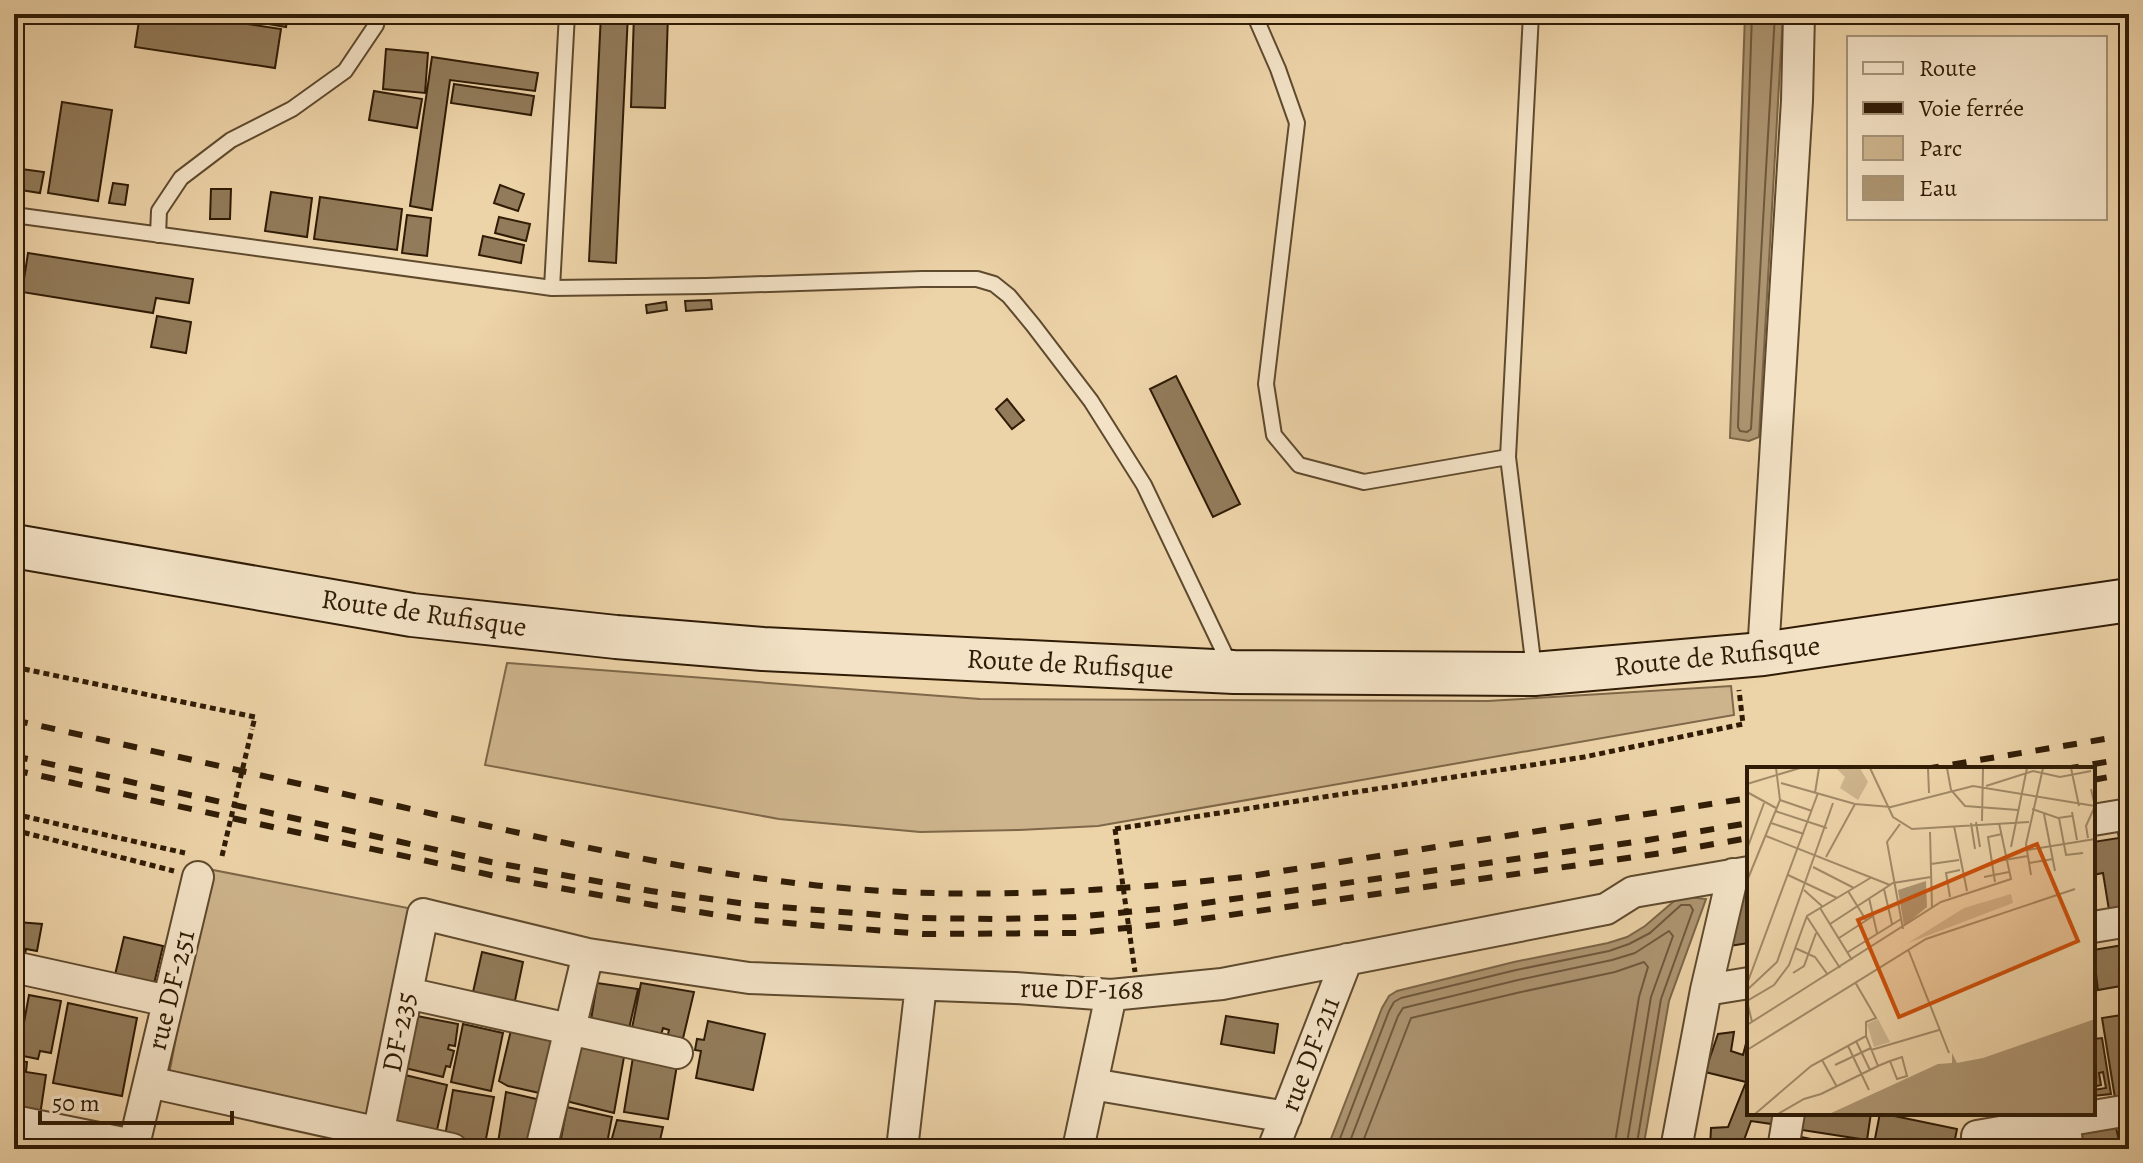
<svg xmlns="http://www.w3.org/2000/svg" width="2143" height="1163" font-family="Alegreya,serif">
<rect width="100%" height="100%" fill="#edd3a8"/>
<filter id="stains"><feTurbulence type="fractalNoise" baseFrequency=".0025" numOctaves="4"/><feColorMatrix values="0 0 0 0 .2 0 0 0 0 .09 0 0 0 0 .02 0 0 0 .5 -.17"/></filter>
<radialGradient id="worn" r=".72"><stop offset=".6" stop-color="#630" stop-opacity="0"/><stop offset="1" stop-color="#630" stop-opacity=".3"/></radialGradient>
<!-- green -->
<path fill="#cdb48c" stroke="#7e6849" stroke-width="2" d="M507,663l473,36 508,2 243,-15 3,29 -636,111 -79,4 -99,2 -141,-13 -294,-54z
M208,869l205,40 -41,216 -205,-40z"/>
<!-- water -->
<path fill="#ad9571" stroke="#7b6546" stroke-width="2" d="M1745,14h38l-24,423 -10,4 -19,-3z
M1680,896l26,3 -37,102 -26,148h-316l55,-141 7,-12 8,-5 117,-29 94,-19 19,-6 18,-11z"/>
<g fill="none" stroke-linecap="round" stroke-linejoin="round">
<!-- shore -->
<path stroke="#6e583c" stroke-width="2" d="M1752,14l-14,413 2,4 7,1 4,-3 24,-415
M1336,1149l53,-138 5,-9 7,-4 115,-28 93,-19 20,-7 21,-11 31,-28h9l3,5 -32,89 -25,150
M1347,1149l51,-133 5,-8 115,-28 94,-20 23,-7 34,-22 4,5 -22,61 -25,152
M1360,1149l51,-131 110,-26 94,-20 29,-10 4,5 -9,30 -25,152"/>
</g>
<!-- building -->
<path fill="#927b5a" stroke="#301c06" stroke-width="2" d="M140,14h38l103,15 -6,39 -140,-21z
M209,14h79l-2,13z
M601,14h27l-12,249 -27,-2z
M634,14h34l-3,94 -34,-1z
M386,49l42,4 -3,40 -42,-4z
M432,57l106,16 -3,18 -85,-11 -18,130 -22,-4z
M454,84l80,12 -3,19 -80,-12z
M374,91l48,8 -5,29 -48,-8z
M62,102l50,8 -14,91 -50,-8z
M14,168l30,4 -4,21 -26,-4z
M113,183l15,2 -3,20 -16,-2z
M500,185l24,9 -6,17 -24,-8z
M211,189h20l-1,30h-20z
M271,192l41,6 -5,39 -42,-6z
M320,197l82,12 -5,41 -83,-11z
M407,215l24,3 -4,38 -25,-3z
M499,217l31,7 -4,17 -31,-8z
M483,236l41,9 -3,18 -42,-8z
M28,253l165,26 -4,24 -33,-5 -3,15 -131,-21z
M14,297l10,1 -7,40h-3z
M711,300l1,9 -26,2 -1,-10z
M666,302l1,8 -20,3 -1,-8z
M157,316l34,6 -5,31 -35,-6z
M1176,376l64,128 -27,13 -63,-128z
M1007,399l17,21 -12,9 -16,-20z
M2128,824l1,45 -4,1 4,37 -20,3 -6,-37 -10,2v-33l26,-4 -2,-12z
M1749,895v48l-26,4 6,-47z
M17,922l25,2 -5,27 -11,-2 -1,5 11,2 -3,14 -19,-4v-38h2z
M124,937l39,9 -10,42 -39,-9z
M2129,944v74l-2,1 -6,-33 -23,4 -5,-40z
M482,952l41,10 -10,48 -42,-9z
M597,983l41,6 -10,44 -38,-7z
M641,983l53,9 -14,59 -15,-4 4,-17 -6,-2 -5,17 -28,-7z
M29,995l32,6 -10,52 -11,-2 -2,8 -20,-4z
M68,1003l69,15 -15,78 -69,-13z
M2122,1015l5,27h2v54l-14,2 -13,-80z
M417,1016l41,8 -3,22 -6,-1 -1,4 6,2 -4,16 -4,-1 -3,11 -38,-9z
M1226,1016l52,8 -4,29 -53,-9z
M708,1021l57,13 -12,56 -57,-12 5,-27 -6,-1 2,-11 7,1z
M463,1024l40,9 -12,58 -40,-9z
M511,1030l45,6 -12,58 -36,-8 -9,-5z
M2093,1031l1,8 8,-1 9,56 -18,2v-6l13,-2 -3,-16 -4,1 2,12 -8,2z
M1734,1032l-3,19 12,4 6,-23v81h25l-2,11 -21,-3 -7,19 26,5 -1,4h-59l1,-21 17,-1 18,-45 -41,-10 13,-38z
M582,1043l42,14 -10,56 -48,-12z
M633,1057l44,8 -9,54 -44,-7z
M14,1060l13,2 -1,10 20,3 -7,47 -25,-4z
M405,1075l42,10 -12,54 -43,-10z
M453,1090l41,7 -9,47 -40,-8z
M506,1092l35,8 -8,49h-36z
M567,1107l45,10 -6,32h-47z
M1792,1113h79l-4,27 -78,-12z
M1880,1113l77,16 -4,20h-80z
M2114,1119l7,30h-47l-4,-21z
M617,1120l46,7 -5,22h-49z
M1796,1136l40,8 -1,5h-41z"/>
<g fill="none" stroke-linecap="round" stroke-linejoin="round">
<defs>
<path id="lane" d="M1254,14l24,55 19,54 -31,261 8,51 25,30 65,17 144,-25
M1531,14l-23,443 26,212
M14,215l538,73 154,-2 216,-7h55l17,5 15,12 24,29 58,76 53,84 86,180
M158,235l1,-24 22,-33 50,-38 61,-31 53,-38 31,-46 3,-11
M552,288l15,-274"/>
<path id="street" d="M1763,654l34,-553 2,-87
M2093,820l36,-6
M2093,927l36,-6
M14,967l154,34
M1706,990l43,-7
M407,993l270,60
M149,1082l303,67
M1092,1084l194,33
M14,1121l119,24
M2064,1121l4,28
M1977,1136l152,-26
M133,1149l65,-272
M375,1149l48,-235 165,40 161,24 266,10 96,7 111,-11 384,-75 27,-17 116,-20
M541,1149l47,-195
M902,1149l19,-164
M1078,1149l33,-154
M1273,1149l74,-190
M1676,1149l30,-159 27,-116
M1783,1149l6,-36"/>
<path id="secondary" d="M14,546l398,69 204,22 147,12 471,23 300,2 229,-20 366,-54"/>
</defs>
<!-- lane casing -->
<use href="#lane" stroke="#5f4a2e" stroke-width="18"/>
<!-- street casing -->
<use href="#street" stroke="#5f4a2e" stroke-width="34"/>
<!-- secondary casing -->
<use href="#secondary" stroke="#301c06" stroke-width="46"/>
<!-- path -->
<path stroke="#301c06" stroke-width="5" stroke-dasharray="6 4" stroke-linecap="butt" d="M14,667l241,50 -3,12
M14,814l171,39
M1115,829l469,-72 159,-33 -4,-34
M14,830l160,41"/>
<!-- lane -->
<use href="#lane" stroke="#f3e2c6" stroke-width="14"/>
<!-- street -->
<use href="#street" stroke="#f3e2c6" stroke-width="30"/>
<!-- secondary -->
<use href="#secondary" stroke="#f3e2c6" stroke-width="42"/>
<!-- rail -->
<path stroke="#301c06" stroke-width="6" stroke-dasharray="14 14" stroke-linecap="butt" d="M14,720c143,32 286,64 428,96 133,29 266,60 401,72 134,12 268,3 401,-11l505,-79
M14,756l477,106 160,29 103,14 165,13 82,1 74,-2 95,-9 472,-67 107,-18
M1925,769l204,-34
M2065,769l64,-11
M14,770l481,106 158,29 98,15 172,14 155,-1 96,-10 488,-70 87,-15
M2093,780l36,-7"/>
<!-- path-bridge -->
<path stroke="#301c06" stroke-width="5" stroke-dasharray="6 4" stroke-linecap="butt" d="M1115,829l20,143
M222,856l30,-127"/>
</g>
<g text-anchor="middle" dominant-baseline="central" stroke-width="7" stroke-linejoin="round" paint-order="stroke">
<!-- street labels -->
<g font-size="28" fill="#301c06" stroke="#f3e2c6">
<text transform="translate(424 613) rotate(8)">Route de Rufisque</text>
<text transform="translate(1717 656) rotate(-6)">Route de Rufisque</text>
<text transform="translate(1070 664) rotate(3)">Route de Rufisque</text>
<text transform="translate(1082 989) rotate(1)">rue DF-168</text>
<text transform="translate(171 990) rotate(-76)">rue DF-251</text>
<text transform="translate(399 1032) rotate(-79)">DF-235</text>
<text transform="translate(1310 1054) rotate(-69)">rue DF-211</text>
</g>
</g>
<!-- overview -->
<g transform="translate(1747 767)">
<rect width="348" height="348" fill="#edd3a8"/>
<path d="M89,1h24l8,14 -10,18 -18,-12 5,-11zM264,127l2,9 -105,40 56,-35zM131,252l12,23 -16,5 -7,-23z" fill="#cdb48c"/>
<path d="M179,114l1,26 -23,19 -6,-36zM348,252v95h-266l109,-50 14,-1v-10l5,10 26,-5z" fill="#ad9571"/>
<path fill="none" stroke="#a18a67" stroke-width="2" d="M123,1l23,49 19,12 117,-7M181,1l1,25M200,1l4,22 14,16 53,4M324,1l8,38M34,16l74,21 36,3 82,-21 122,20M0,17l53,-16M239,19l47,-15 27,6 31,-6M0,25l29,16M68,26l4,-25M33,33l32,11M285,42l26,9 14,-2M28,44l52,17M325,45l5,28M297,47l11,57M312,51l7,37 17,-2M235,54l1,-53M229,55l4,25M24,56l33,11M224,56l4,26M153,57l-13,18 16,87M207,59l13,65M183,65l2,76M19,69l124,49M341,71l-2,-12 9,-20 -4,-17M264,80l16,-79M0,82l17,-46M280,83l68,-11M79,90l29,-53M245,95l36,-6M282,96l24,-4M184,97l28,-4M66,100l41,21M41,108l49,23M284,108l-5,-31 17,-76M237,110l25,-5M0,114l33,-81 -4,-32M248,115l-7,-45 14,-3M137,122l8,35M57,123l19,17M101,124l18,29M203,130l-4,-24 14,-3M122,131l8,35M73,141l32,52M60,150l33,51M83,157l63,-41 38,-6M92,171l34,-22M48,181l20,9 13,18M161,182l41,104M101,185l53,-33M46,206l11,-7 12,-33M108,215l21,36 -10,4v14l12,30M0,217l71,-191M0,223l30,-28 56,-159M5,255l-5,-21 27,-16 15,-20 18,-49 65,-39M0,258l194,-123 70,-23 -12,-56M109,274l14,29M101,279l21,44M0,283l179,-111 149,-50M124,283l68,-20M75,293l15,27M88,298l36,-17M8,347l56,-48 55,-30M31,347l26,-15 17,-5 57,-28 12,-5 12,-4 5,19 -10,3 -7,-18"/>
<path fill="#cc500b" fill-opacity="0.15" stroke="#cc500b" stroke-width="4" d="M290,77l41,97 -179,76 -41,-97z"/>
<rect width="348" height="348" fill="none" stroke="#301c06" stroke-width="4"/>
</g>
<!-- margin -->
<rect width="2143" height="1163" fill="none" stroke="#edd3a8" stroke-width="48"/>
<rect x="16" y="16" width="2111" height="1131" fill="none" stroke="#301c06" stroke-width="4"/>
<rect x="24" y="24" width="2095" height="1115" fill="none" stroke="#301c06" stroke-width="2"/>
<!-- legend -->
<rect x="1847" y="36" width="260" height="184" fill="#f3e2c6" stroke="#a59379" stroke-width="2"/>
<rect x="1863" y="62" width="40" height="12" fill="#f3e2c6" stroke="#a59379" stroke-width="2"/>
<text x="1919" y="76" font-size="24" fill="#301c06">Route</text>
<rect x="1863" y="102" width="40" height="12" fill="#301c06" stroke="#a59379" stroke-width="2"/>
<text x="1919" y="116" font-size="24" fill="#301c06">Voie ferrée</text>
<rect x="1863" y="136" width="40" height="24" fill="#cdb48c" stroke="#a59379" stroke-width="2"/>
<text x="1919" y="156" font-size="24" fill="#301c06">Parc</text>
<rect x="1863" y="176" width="40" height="24" fill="#ad9571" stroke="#a59379" stroke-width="2"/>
<text x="1919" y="196" font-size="24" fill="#301c06">Eau</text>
<!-- scale -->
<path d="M40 1111v12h192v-12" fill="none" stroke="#301c06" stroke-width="4"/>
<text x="52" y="1111" font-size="24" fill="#301c06" stroke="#f3e2c6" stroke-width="6" paint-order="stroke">50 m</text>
<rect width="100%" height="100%" filter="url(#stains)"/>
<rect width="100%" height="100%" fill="url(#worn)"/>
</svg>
